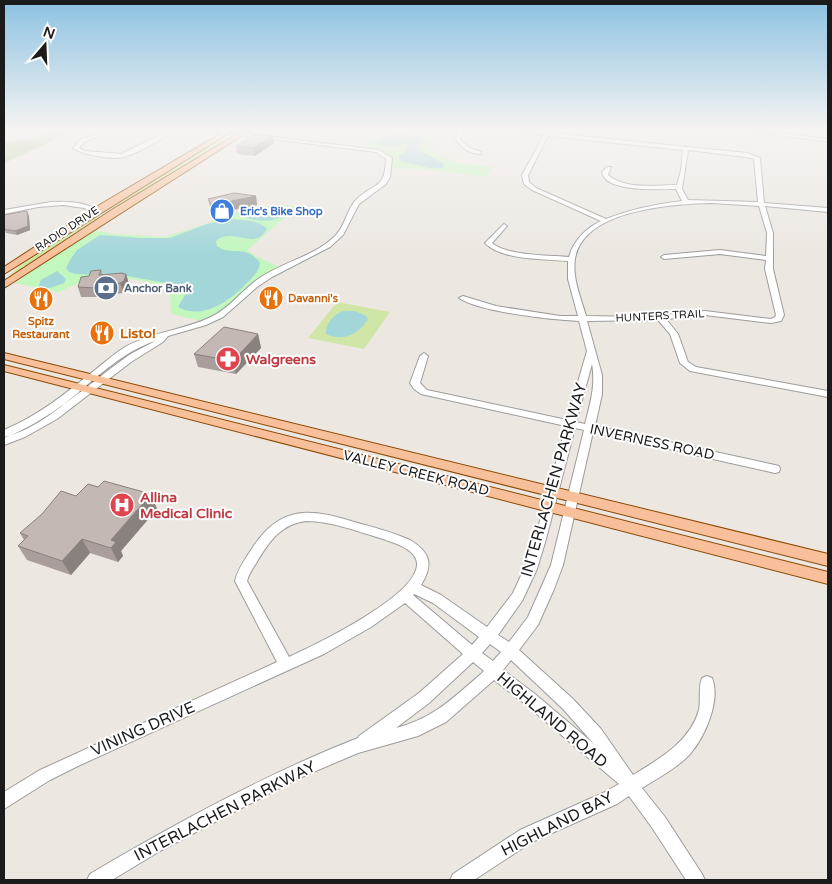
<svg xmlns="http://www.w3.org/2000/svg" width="832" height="884" font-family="'Varela Round',sans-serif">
<rect width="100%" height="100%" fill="#ece7e1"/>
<!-- grass -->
<path fill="#d0e6a7" d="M227,135l1,2 -4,4 -107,67h-8z
M95,215l5,2 -78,53 -12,7h-2l19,-19z
M337,302l53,10 -26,37 -56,-11z"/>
<!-- forest -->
<path fill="#aeca97" d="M52,132l13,1 -11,7 -50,23v-21l25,-3z"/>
<!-- park -->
<path fill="#c2f7bd" d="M378,131l50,3c1,31 42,30 65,33l-7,10 -64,-8 -33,-1v-10l-17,-9 -13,-2z
M279,204l18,3 -50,43 8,6 28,13 -12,5 -35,30 -30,18 -35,-8 -1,-28 -32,-6 -38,-4 -9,1 -32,15 -44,-9 78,-53 20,4 51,3 48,-15 -1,-5z"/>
<!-- water -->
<path fill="#a2d6d9" d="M392,133l31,2 1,4 -5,7 1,4 24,14 -1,4h-14l-29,-7 -1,-5 7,-5 1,-4 7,-5 -24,5 -14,-3z
M278,207l9,1 2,2c-13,15 -33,12 -50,5l11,-4z
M230,219c12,1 30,1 37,10 -13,23 -34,-3 -51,12l1,5c15,11 28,-3 43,17 -1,8 -7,14 -13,20 -16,17 -44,38 -69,24l7,-12 6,-4 -3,-4 -61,-11 -51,-2 -7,-2 -3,-4 4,-8 7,-10 23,-15 41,3h29l37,-14z
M57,271l9,8 -2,4 -14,5 -12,-1 3,-7z
M343,311h12l11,5 2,3c-10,16 -25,23 -42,15 -1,-10 8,-20 17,-23z"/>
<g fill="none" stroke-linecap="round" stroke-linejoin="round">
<defs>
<path id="minor" d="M104,131h6l-26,11 -5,6 6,3 36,3 47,-23h5c-11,9 -35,22 -49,26 -11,3 -42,-2 -51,-9l7,-8z
M214,131h8l6,2 -2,1z
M459,131h4l-3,8c6,8 12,10 21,13v2c-11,0 -20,-6 -25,-15z
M517,131l28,1 5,-1v2l197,20 13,5 4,45 64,5v4l-63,-6 8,27v36l11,46 -3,6 -10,2 -66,-8 -39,4 12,15 10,28 8,5 132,24v6l-138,-26 -10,-8 -10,-29 -12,-14 -71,1 15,54v19l-7,32 180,39 4,1 1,3 -1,3 -4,1 -182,-41 -30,133 -9,24 -16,36 -19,25 54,49 28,30 32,46c26,-16 57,-33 66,-65 2,-11 -1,-22 3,-32l5,-2 5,2c9,22 -7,59 -22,76 -13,14 -32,24 -48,34l23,29 37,57 3,6h-19l-33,-51 -24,-33 -12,8 -85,38 -58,38h-24l3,-6 67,-44 85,-38 14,-8 -94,-80 -31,-24 -48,42 -28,14 -60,17 -61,26 -137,72 -48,29h-25l3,-6c84,-50 176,-100 268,-136l1,-2 60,-43 44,-39 -58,-51 -34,24 -47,27 -246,112 -28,14 -46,29v-17l36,-22 237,-108 -42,-81c3,-13 11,-23 18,-34 28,-42 58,-39 101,-25 19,5 38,10 56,18 20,12 24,24 11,45l20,10 46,32 26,-34 11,-24 11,-30 31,-113 -145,-32 -7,-5 -4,-6 10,-27 4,-3 4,3 -8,27 7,7 140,30 20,-69 -8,-30c-25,-1 -100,-9 -120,-23l4,-2 33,10 64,10h18l-10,-37v-18c-23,-2 -67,-1 -83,-18l19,-19 3,2 -15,17c15,13 56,12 77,14 4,-16 17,-29 32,-36l-69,-31 -8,-6 -2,-9 22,-40zM548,136l135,14 -2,20 -4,15c-23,0 -51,5 -69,-10l3,-8h-4l-5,5c3,21 59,17 74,17l6,12c-26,3 -51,8 -76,18l-70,-31 -7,-6 -1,-7zM688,150l58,7 8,2 4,43 -70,-2 -6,-11zM712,203l47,3 8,27 -1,23 -46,-6 -56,5 -3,2 3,2 56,-5 46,6 -1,9 11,46 -1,2 -4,2 -66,-8 -60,6 -59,-1c-5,-18 -14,-38 -11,-57 8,-50 99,-55 137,-56zM592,364c4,21 -2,40 -7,60l-9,-2zM575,428l9,2 -33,135 -23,52 -19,25 -11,-7 24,-34 15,-32 9,-30zM306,521c25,0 50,10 74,17 11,4 31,9 36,21 13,32 -103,87 -127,98l-42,-76c2,-8 7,-14 11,-21 12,-20 24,-36 48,-39zM414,594l19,9 46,34 -7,8 -59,-50zM490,644l11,8 -8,9 -11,-8zM511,660l52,49 31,35 -59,-50 -32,-24zM473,662l11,9 -2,2c-29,25 -48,45 -86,55l33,-25z
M753,131h11l64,8v3l-73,-10z
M239,133l140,17 13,8 -2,19 -4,7 -27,20 -16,31 -13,12 -58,30 -15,10 -34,30 -17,8 -38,11 -5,6 -32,20 -74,57 -32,18 -21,8v-7c46,-18 81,-51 121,-80 9,-7 20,-11 30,-17 -55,18 -94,83 -151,96v-7c34,-14 62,-37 91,-60 10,-8 20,-17 30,-23 27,-15 59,-17 86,-30 19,-9 30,-26 47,-38 24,-17 55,-22 76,-42 11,-10 12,-25 21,-36 18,-19 30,-10 31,-42l-10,-7 -135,-17z
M51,202c16,-1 35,0 49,9l-3,2 -13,-5 -21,-3 -25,2 -34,7v-4z"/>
<path id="major" d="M225,131h7l-228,143v-7l97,-63z
M242,131h7l-245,157v-7l106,-70z
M4,353l824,201v12l-824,-207z
M4,365l824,207v12l-824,-213z"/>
</defs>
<!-- minor casing -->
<use href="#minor" stroke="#9c9c9c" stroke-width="2"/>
<!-- major casing -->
<use href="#major" stroke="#8d4a05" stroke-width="2"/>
<!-- minor -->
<use href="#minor" fill="#fff" fill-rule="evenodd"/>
<!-- major -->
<use href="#major" fill="#f8c09a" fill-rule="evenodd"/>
</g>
<!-- wall -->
<path fill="#a99e9b" d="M287,131h23l-2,1z
M273,136l1,7 -19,13 -18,-2 -1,-8z
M256,196l1,9 -43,9 -4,-7 -2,-8z
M29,216l1,14 -13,5 -11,-2 -2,-5z
M101,270l1,5 24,-1 3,10 -2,7 -3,2 -20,2 -4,2h-19l-3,-10 11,-11z
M258,334l3,14 -25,26 -38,-7 -4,-13z
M151,494l6,15 -36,42 2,5 -5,6 -28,-9 -19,22 -44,-15 -9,-14 6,-6 -4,-7 56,-37z"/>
<!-- shaded-wall -->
<path fill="#89817e" d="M273,136l1,7 -19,13 -2,-8z
M256,196l1,9 -43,9 -2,-9z
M27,211l2,5 1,14 -13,5 -2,-4z
M123,273l2,5 1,-4 3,10 -2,7 -3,2 -4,-10z
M100,285l4,10 -4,2 -4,-9z
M258,334l3,14 -25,26 -3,-13z
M151,494l6,15 -36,42 2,5 -5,6 -7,-14v-8z
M82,539l8,14 -19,22 -9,-14z"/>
<!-- building -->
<path fill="#c4b8b4" stroke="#89817e" d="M256,134l17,2 -20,12 -17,-2z
M234,193l22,3 -44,9 -4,-6z
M27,211l1,15 -13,5 -11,-2v-14z
M101,270l-2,5 24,-2v1h3l-2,7 -4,2 -20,2 -4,3 -18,-1 3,-10 8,-1 2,-5z
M224,327l34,7 -25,27 -39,-7z
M104,481l47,13 -40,46 5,2 -5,6 -29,-9 -20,22 -44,-15 10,-10 -8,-3 22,-19 19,-23 15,5 12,-12 10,3z"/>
<!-- sky -->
<linearGradient id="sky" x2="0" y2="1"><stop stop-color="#8cc2e2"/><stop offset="0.51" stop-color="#f6f4f2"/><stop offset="1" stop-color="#f6f4f2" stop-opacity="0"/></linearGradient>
<rect width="832" height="255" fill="url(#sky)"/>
<!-- icons -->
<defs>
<symbol id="shop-disc" viewBox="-11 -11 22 22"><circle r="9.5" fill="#3f7fe0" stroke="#fff"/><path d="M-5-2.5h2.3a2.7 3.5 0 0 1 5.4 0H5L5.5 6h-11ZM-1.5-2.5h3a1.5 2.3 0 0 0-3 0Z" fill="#fff"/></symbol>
<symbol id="bank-disc" viewBox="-11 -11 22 22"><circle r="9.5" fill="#5c6f8a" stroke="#fff"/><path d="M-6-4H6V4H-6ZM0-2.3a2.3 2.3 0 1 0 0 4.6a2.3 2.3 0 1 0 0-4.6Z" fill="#fff"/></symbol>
<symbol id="restaurant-disc" viewBox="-11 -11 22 22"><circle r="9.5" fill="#e8710a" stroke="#fff"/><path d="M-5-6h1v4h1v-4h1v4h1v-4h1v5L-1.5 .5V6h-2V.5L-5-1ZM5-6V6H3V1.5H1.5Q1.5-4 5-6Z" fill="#fff"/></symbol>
<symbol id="pharmacy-disc" viewBox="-11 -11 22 22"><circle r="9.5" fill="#e0444e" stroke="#fff"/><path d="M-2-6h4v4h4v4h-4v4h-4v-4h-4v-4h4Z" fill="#fff"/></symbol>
<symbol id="hospital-disc" viewBox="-11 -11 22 22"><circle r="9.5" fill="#e0444e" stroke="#fff"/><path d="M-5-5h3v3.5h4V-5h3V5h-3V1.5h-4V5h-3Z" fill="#fff"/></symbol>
</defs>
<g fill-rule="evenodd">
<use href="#shop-disc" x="208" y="197" width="28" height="28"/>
<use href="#bank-disc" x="92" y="274" width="28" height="28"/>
<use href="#restaurant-disc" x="257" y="284" width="28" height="28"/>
<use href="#restaurant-disc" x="27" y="285" width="28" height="28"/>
<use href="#restaurant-disc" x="88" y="319" width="28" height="28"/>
<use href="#pharmacy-disc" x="214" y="345" width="28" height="28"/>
<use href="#hospital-disc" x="108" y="491" width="28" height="28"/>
</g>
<g text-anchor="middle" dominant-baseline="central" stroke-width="4" stroke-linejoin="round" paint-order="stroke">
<!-- far-shop labels -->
<g font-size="11" font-weight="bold" fill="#366cbe" stroke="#fff" text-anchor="start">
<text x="240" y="211">Eric's Bike Shop</text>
</g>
<!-- far-street labels -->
<g font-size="11" fill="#1b1b1b" stroke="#fff">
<text transform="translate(67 229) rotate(-33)">RADIO DRIVE</text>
<text transform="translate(660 316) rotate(-3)">HUNTERS TRAIL</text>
</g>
<!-- far-service labels -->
<g font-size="11" font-weight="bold" fill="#4e5e75" stroke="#fff" text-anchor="start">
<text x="124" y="288">Anchor Bank</text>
</g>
<!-- far-food labels -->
<g font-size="11" font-weight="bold" fill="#c56008" stroke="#fff" text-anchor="start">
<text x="288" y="298">Davanni's</text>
<text x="41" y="321" text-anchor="middle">Spitz<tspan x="41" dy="13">Restaurant</tspan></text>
</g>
<!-- food labels -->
<g font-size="14" font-weight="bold" fill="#c56008" stroke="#fff" text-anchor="start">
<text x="120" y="333">Listo!</text>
</g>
<!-- health labels -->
<g font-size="14" font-weight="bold" fill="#be3a42" stroke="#fff" text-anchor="start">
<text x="246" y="359">Walgreens</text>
<text x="140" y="497">Allina<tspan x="140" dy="16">Medical Clinic</tspan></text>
</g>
<!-- street labels -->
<g font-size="14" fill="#1b1b1b" stroke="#fff">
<text transform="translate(652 442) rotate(12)">INVERNESS ROAD</text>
<text transform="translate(416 473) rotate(14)">VALLEY CREEK ROAD</text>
</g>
<!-- near-street labels -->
<g font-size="16" fill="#1b1b1b" stroke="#fff">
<text transform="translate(554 480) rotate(-74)">INTERLACHEN PARKWAY</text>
<text transform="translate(552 720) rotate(40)">HIGHLAND ROAD</text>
<text transform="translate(143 729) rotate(-24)">VINING DRIVE</text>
<text transform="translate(225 811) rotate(-27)">INTERLACHEN PARKWAY</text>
<text transform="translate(557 824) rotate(-27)">HIGHLAND BAY</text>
</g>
</g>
<!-- border -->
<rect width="832" height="884" fill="none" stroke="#1b1b1b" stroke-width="10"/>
<!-- north arrow -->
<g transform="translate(45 45) rotate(19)" stroke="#ffffff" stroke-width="4" paint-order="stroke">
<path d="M0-4L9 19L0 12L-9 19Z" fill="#1b1b1b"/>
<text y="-8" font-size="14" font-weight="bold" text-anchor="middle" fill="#1b1b1b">N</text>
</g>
</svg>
